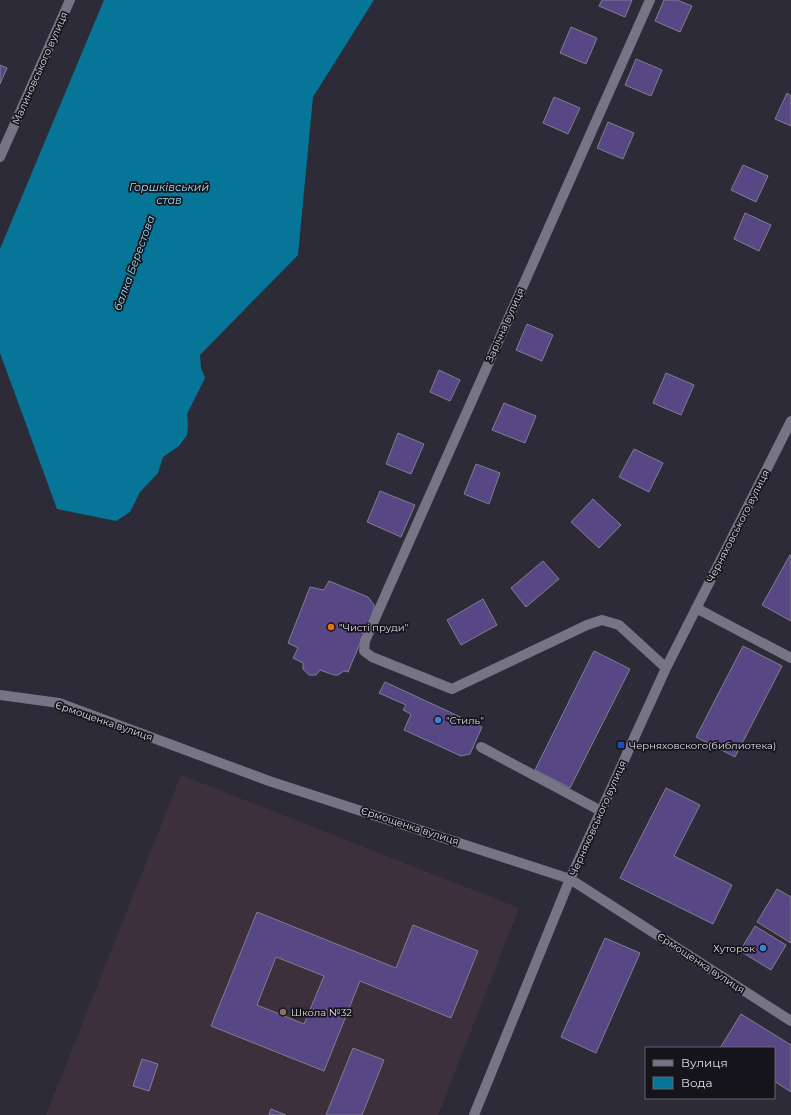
<svg xmlns="http://www.w3.org/2000/svg" width="791" height="1115" font-family="Montserrat,sans-serif">
<rect width="100%" height="100%" fill="#2e2b39"/>
<!-- education -->
<path fill="#3e2f3c" d="M181,775l338,133 -81,207h-392z"/>
<!-- water -->
<path fill="#067597" d="M104,0h270l-61,97 -15,158 -98,100 1,13 4,10 -18,36 1,11 -1,10 -8,11 -16,11 -5,16 -18,19 -10,20 -14,9 -59,-12 -57,-156v-104z"/>
<!-- building -->
<path fill="#574785" stroke="#817e8f" fill-rule="evenodd" d="M602,0h30l-7,17 -26,-11z
M664,0h13l15,6 -12,26 -25,-11z
M571,27l26,11 -11,26 -26,-11z
M636,59l26,11 -11,26 -26,-11z
M0,65l7,3 -7,16z
M787,93l4,3v30l-16,-7z
M554,97l26,11 -12,26 -25,-11z
M608,122l26,11 -11,26 -26,-11z
M743,165l25,11 -12,26 -25,-12z
M745,213l26,12 -12,26 -25,-12z
M527,324l26,11 -11,26 -26,-11z
M439,370l21,10 -10,21 -20,-9z
M666,373l28,12 -13,30 -28,-12z
M504,403l32,13 -11,27 -33,-13z
M398,433l26,11 -13,30 -25,-10z
M634,449l29,14 -14,29 -30,-15z
M476,464l24,9 -11,31 -25,-10z
M380,491l35,14 -14,32 -34,-15z
M593,499l28,26 -22,23 -28,-26z
M790,555h1v66l-29,-16z
M543,561l16,18 -33,28 -15,-19z
M329,581l39,16 6,8v5l-26,62 -4,-1 -6,4h-4l-14,-5 -4,5h-7l-6,-6v-6l-10,-5 5,-10 -10,-5 22,-56 14,3z
M483,599l14,26 -36,20 -14,-25z
M743,646l39,20 -47,91 -39,-20z
M594,651l36,18 -60,119 -35,-18z
M385,682l97,45 -12,27 -9,2 -57,-26 7,-16 -8,-4 3,-5 -27,-12z
M666,788l34,17 -26,51 58,29 -19,39 -93,-46z
M777,889l14,8v46l-34,-21z
M257,912l139,56 17,-43 65,26 -27,67 -91,-37 -36,90 -113,-45zM276,957l48,19 -20,48 -47,-19z
M755,926l31,19 -15,25 -31,-19z
M605,938l35,15 -44,100 -35,-16z
M741,1014l50,31v47l-17,-11v-33h-54z
M353,1048l31,12 -22,55h-36z
M142,1059l16,5 -9,27 -16,-5z
M271,1109l15,6h-17z"/>
<g fill="none" stroke-linecap="round" stroke-linejoin="round">
<!-- minor -->
<path stroke="#777485" stroke-width="10" d="M650,0l-285,641 -1,10 8,6 80,32 135,-64 15,-5 17,5 47,43
M0,157l70,-157
M696,608l95,50
M0,695l59,8 210,78 301,98 221,142
M481,747l120,64
M474,1115l96,-236 96,-211 125,-247"/>
</g>
<!-- markers -->
<circle fill="#e8710a" stroke="#16141b" stroke-width="1.5" cx="331" cy="627" r="4"/>
<g fill="#3f7fe0" stroke="#16141b" stroke-width="1.5">
<circle cx="438" cy="720" r="4"/>
<circle cx="763" cy="948" r="4"/>
</g>
<rect fill="#1a4fb4" stroke="#16141b" stroke-width="1.5" x="617" y="741" width="8" height="8" rx="2"/>
<circle fill="#8d6e63" stroke="#16141b" stroke-width="1.5" cx="283" cy="1012" r="4"/>
<g text-anchor="middle" dominant-baseline="central" stroke-width="3.5" stroke-linejoin="round" paint-order="stroke">
<!-- street labels -->
<g font-size="10" fill="#dedce5" stroke="#16141b">
<text transform="translate(40 68) rotate(-66)">Малиновського вулиця</text>
<text transform="translate(505 325) rotate(-66)">Зарічна вулиця</text>
<text transform="translate(738 526) rotate(-63)">Черняховського вулиця</text>
<text transform="translate(104 721) rotate(19)">Єрмощенка вулиця</text>
<text transform="translate(598 818) rotate(-66)">Черняховського вулиця</text>
<text transform="translate(410 826) rotate(18)">Єрмощенка вулиця</text>
<text transform="translate(701 963) rotate(33)">Єрмощенка вулиця</text>
</g>
<!-- poi labels -->
<g font-size="10" fill="#dedce5" stroke="#16141b" text-anchor="start">
<text x="339" y="627">"Чисті пруди"</text>
<text x="446" y="720">"Стиль"</text>
<text x="629" y="745">Черняховского(библиотека)</text>
<text x="755" y="948" text-anchor="end">Хуторок</text>
<text x="291" y="1012">Школа №32</text>
</g>
<!-- water labels -->
<g font-size="11" font-style="italic" fill="#9ddffd" stroke="#16141b">
<text x="169" y="187">Горшківський<tspan x="169" dy="13">став</tspan></text>
<text transform="translate(134 263) rotate(-70)">балка Берестова</text>
</g>
</g>
<!-- legend -->
<rect x="645" y="1047" width="130" height="52" fill="#16141b" stroke="#66646c"/>
<rect x="653" y="1060" width="20" height="6" fill="#777485" stroke="#66646c"/>
<text x="681" y="1067" font-size="12" fill="#dedce5">Вулиця</text>
<rect x="653" y="1077" width="20" height="12" fill="#067597" stroke="#66646c"/>
<text x="681" y="1087" font-size="12" fill="#dedce5">Вода</text>
</svg>
